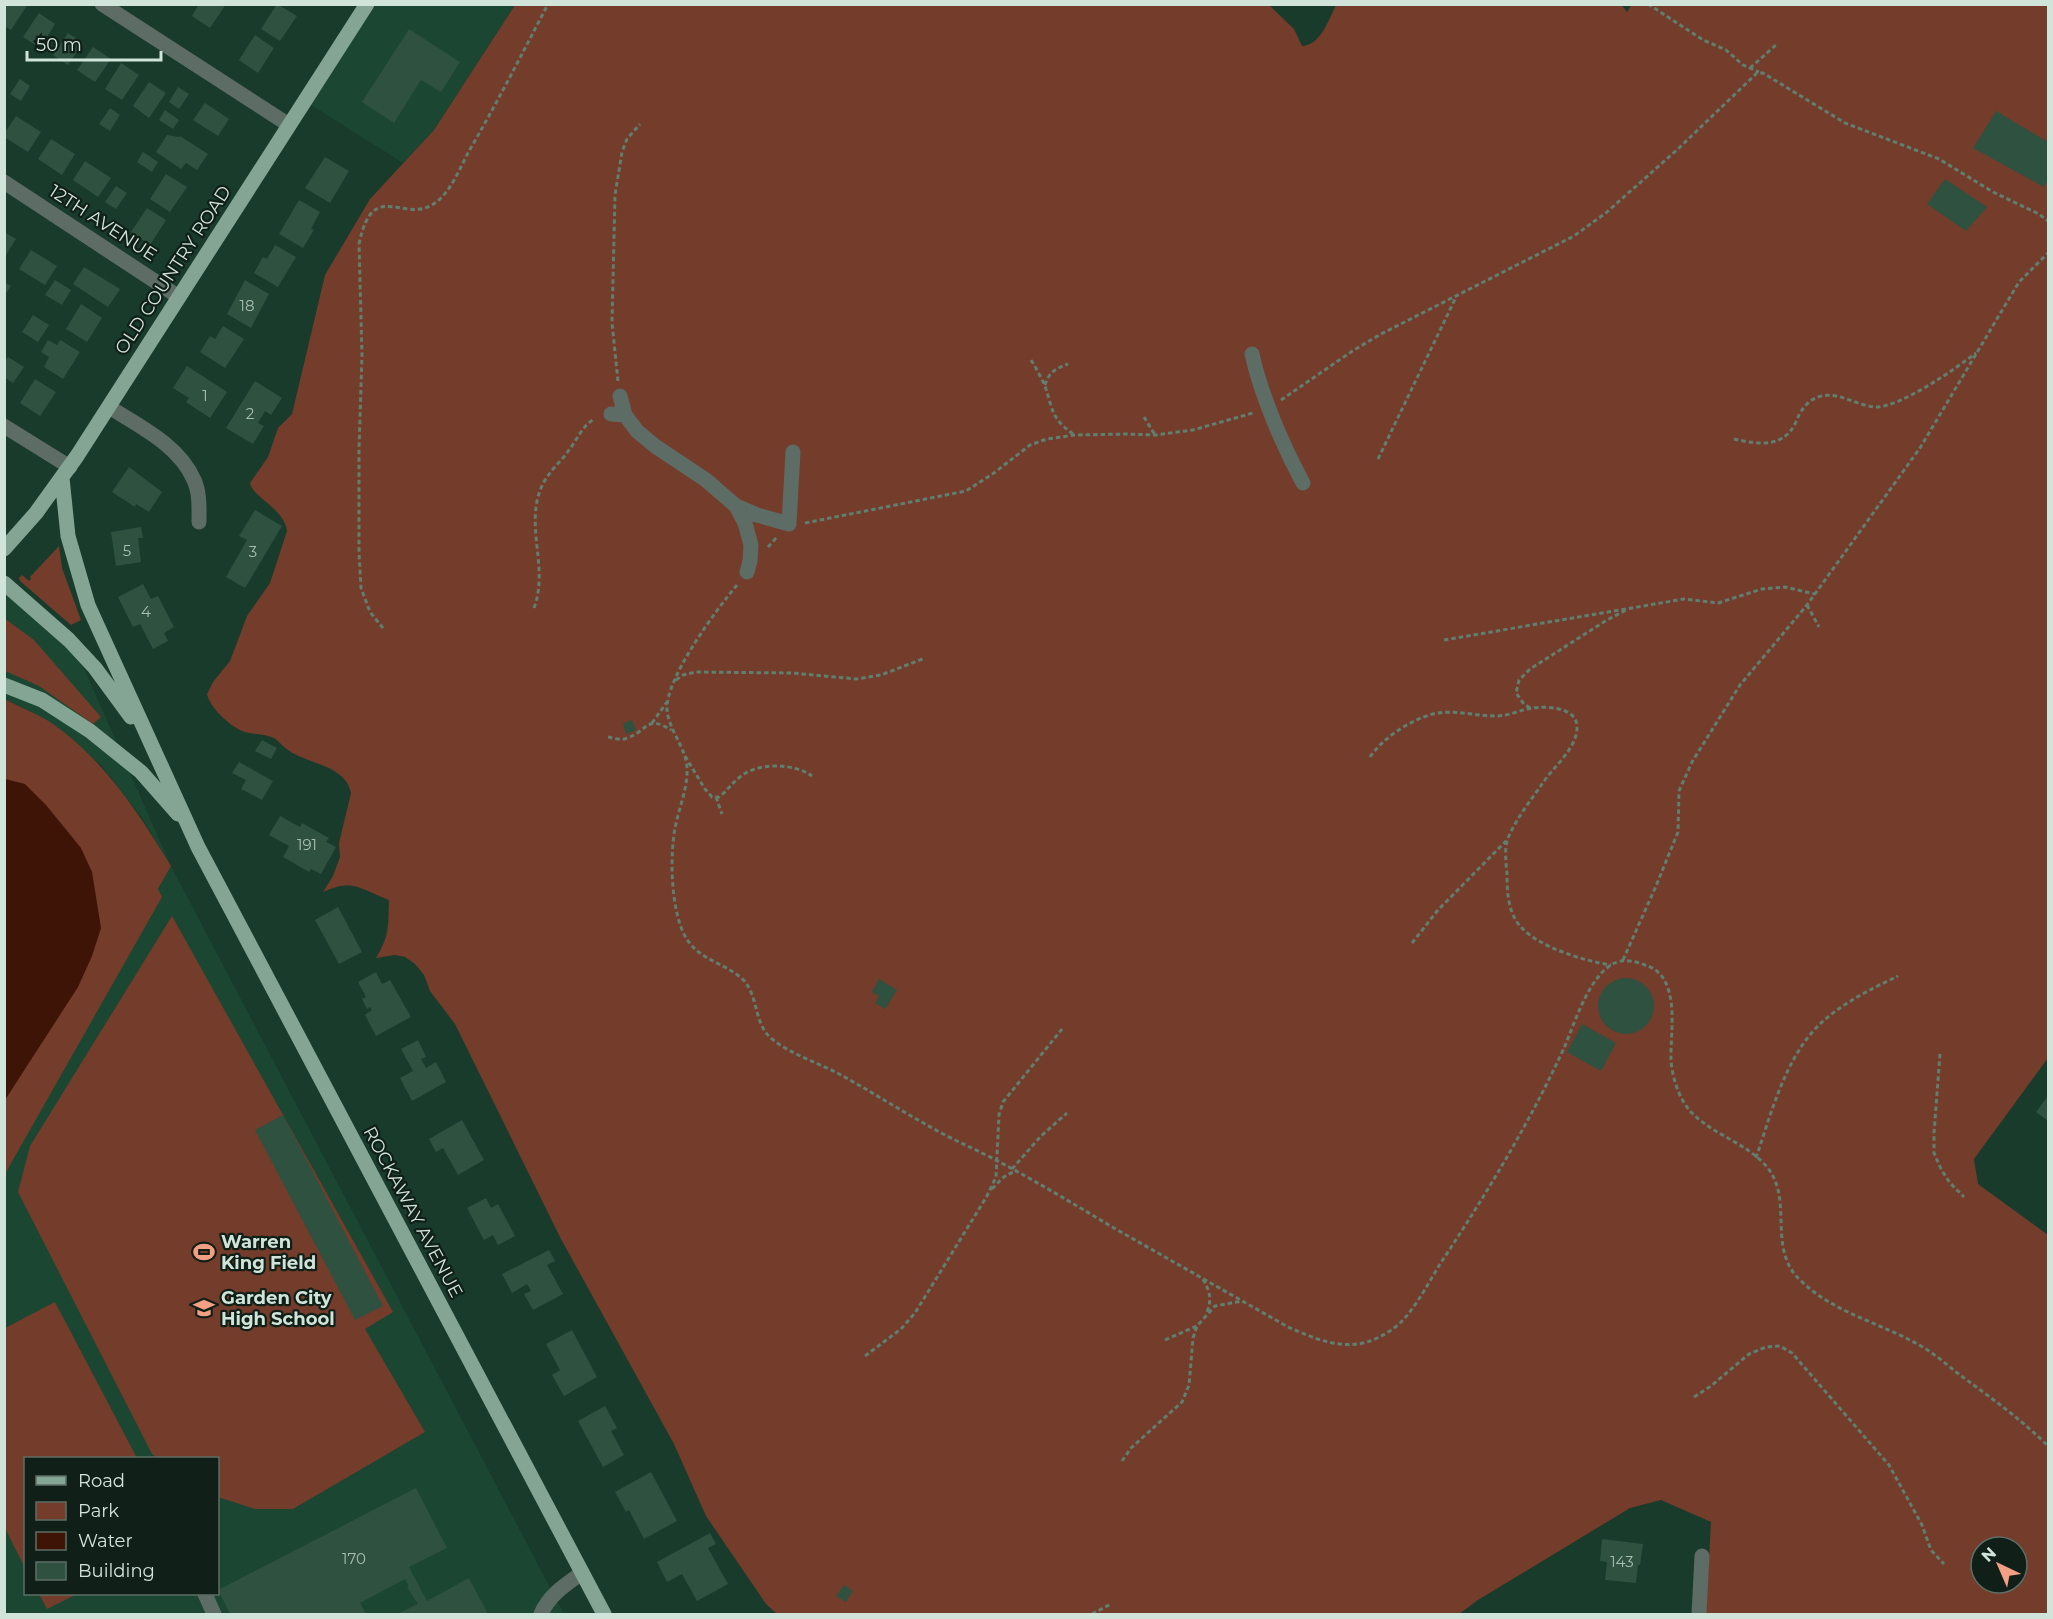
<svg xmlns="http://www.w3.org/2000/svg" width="2053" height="1619" font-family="Montserrat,sans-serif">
<rect width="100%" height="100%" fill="#183b2b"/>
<!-- built -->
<path fill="#1a4632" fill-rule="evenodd" d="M370,5h145l-81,125 -31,33 -95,-60z
M4,585l68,56 99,225 393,748h-559v-457l166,-291 -29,-48 -41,-53 -52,-43 -44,-23zM26,1458h192v136h-192z"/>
<!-- green -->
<path fill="#733c2b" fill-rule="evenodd" d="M1621,4l6,8 5,-8 416,1v1053l-74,101 4,25 70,51v379h-342l5,-92 -50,-22 -31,8 -152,92 -19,14h-682l-11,-10 -60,-88 -32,-72 -113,-205 -106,-215 -25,-33 -6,-16 -9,-11 -10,-7 -10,-2 -19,3c14,-23 12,-32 13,-58 -29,-11 -36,-22 -66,-8l10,-16 7,-19 -1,-14 12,-50c-5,-28 -44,-29 -63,-43 -6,-4 -9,-9 -14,-12 -11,-5 -22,-3 -32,-7 -13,-6 -32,-23 -35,-37l6,-12 17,-21 17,-45 23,-33 17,-52c-3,-23 -35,-34 -37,-48l18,-26 10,-29 14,-14 33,-139 45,-76 64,-69 81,-125h754l25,24 8,17c19,-1 27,-27 34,-41zM1981,1547h36v36h-36z
M59,546l3,22 19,52 -10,5 -51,-44 -1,-3 3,-3 7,6 2,-2 -1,-2z
M4,618l30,22 67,77 -8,7 -54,-38 -34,-15z
M5,699c14,8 31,14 45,23 54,37 88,90 121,144l-13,23 4,8 -157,277z
M172,916l221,396 -28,17 60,103 -132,77h-38l-37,-12v-39h-60l-6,-4 -134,-262 12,-46z
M55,1302l82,156h-111l-1,110 -20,-40v-200z
M39,1594h38l-30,15z"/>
<!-- water -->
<path fill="#3e1407" d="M5,779l20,5 21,21 35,43 11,24 9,56 -9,28 -14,31 -73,113z"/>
<!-- building -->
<path fill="#2f5140" d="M4,4h24l-17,26 -7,-4z
M199,4h27l-16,24 -18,-12z
M277,4l20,12 -17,25 -19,-12z
M39,13l16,11 -15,24 -17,-11z
M409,29l51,33 -19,30 -20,-12 -27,43 -32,-21z
M68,33l15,10 -15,22 -15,-10z
M255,35l19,13 -16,25 -19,-13z
M93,47l18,12 -16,23 -18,-12z
M121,63l18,12 -17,25 -17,-11z
M20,79l10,7 -9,15 -11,-7z
M149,82l17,11 -17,25 -16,-12z
M178,87l11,7 -10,15 -10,-7z
M205,103l24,16 -11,17 -25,-16z
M110,108l10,7 -10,16 -11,-7z
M165,110l14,10 -6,9 -14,-9z
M1996,111l52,31v37l-4,8 -71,-39z
M16,116l25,16 -13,20 -24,-15v-3z
M167,135l12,2 1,-1 28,18 -11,16 -11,-7 -5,6 -25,-17z
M51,139l24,15 -13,21 -24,-16z
M143,152l15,10 -6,10 -15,-10z
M325,157l24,14 -19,32 -25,-15z
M85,161l26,17 -13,19 -25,-17z
M166,174l21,13 -17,25 -20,-13z
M1945,179l42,28 -21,24 -39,-27z
M116,186l11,7 -11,16 -11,-7z
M299,200l21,12 -9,17 3,1 -11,18 -24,-14z
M147,208l19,12 -16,25 -19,-13z
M4,232l12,7 -12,19z
M275,245l21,12 -18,30 -24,-14 9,-16 4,2z
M31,250l26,16 -12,19 -26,-16z
M84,267l36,22 -12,18 -35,-23z
M55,280l16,10 -9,15 -17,-10z
M245,280l24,14 -18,34 -24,-14z
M4,282l7,4 -7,10z
M81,304l21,14 -15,24 -21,-13z
M33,315l16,10 -11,17 -16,-10z
M223,326l21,13 -19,29 -25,-16 10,-16 5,3z
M48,340l9,5 3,-5 20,12 -17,27 -19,-12 5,-10 -8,-5z
M8,357l16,10 -11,16 -9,-6v-15z
M187,366l40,26 -17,26 -24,-16 3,-4 -16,-10z
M35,379l21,13 -16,24 -20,-13z
M255,381l27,17 -11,17 -6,-4 -7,12 6,3 -11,18 -27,-16z
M129,467l33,25 -13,20 -13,-8 -1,3 -23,-15z
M255,510l27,16 -37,62 -19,-11 21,-37 -8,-4z
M141,527l2,11h-5l3,24 -25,4 -5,-34z
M143,584l8,15 7,-3 16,31 -10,6 4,8 -15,8 -13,-25 -7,3 -15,-30z
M632,720l4,10 -10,4 -3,-10z
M262,740l15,8 -6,11 -16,-8z
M239,762l34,19 -11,19 -21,-11 5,-9 -14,-7z
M280,816l20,11 2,-4 27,15 -3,4 10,5 -15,27 -10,-5 -2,3 -26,-15 6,-11 -20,-11z
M338,907l24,45 -23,12 -24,-44z
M376,972l6,12 8,-4 21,37 -35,19 -11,-21 7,-5 -2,-3 -3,2 -5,-10 4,-2 -8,-15z
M1598 1006a28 28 0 1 1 56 0a28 28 0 1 1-56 0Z
M879,979l18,11 -12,19 -10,-6 4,-7 -7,-4z
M1582,1024l34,19 -15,28 -34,-19z
M418,1040l8,17 -5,2 5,9 10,-6 10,20 -34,19 -12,-23 13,-7 -12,-22z
M2048,1096v25l-12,-9z
M283,1115l100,191 -28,14 -100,-190z
M462,1120l22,40 -26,15 -15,-27 -7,4 -7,-13z
M486,1198l5,10 7,-4 17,32 -17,9 -5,-10 -9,5 -17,-32z
M549,1250l6,11 -8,4 16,29 -30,16 -9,-16 7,-3 -4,-7 -15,9 -10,-19z
M572,1330l25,47 -33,19 -12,-21 8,-5 -14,-26z
M605,1406l12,22 -6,3 13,24 -21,12 -25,-46z
M651,1472l26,49 -33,18 -15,-29 -3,2 -11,-20z
M416,1488l31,60 -38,19 18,34 42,-23 19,36h-91l21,-10 -11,-17 2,-1 -4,-7 -45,24 6,11h-136l-12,-24z
M710,1533l6,11 -8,4 20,36 -31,17 -15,-27 -15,8 -10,-20z
M1602,1539l41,5 -3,21h-2l-2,18 -31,-3 2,-18 -7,-1z
M844,1585l9,6 -7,11 -10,-6z"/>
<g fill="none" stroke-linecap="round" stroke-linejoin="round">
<!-- path -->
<path stroke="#617e6f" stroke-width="3" stroke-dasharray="4.5 3" stroke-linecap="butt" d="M1648,4l55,36 23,10 17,15 16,7
M1750,68l28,-25
M1031,360c5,8 10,17 14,26 8,24 6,32 28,48
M618,381l-6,-58 3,-128 7,-43 5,-13 13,-15
M1045,385c4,-13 10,-16 23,-21
M1281,400l73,-50 27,-16 193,-98 33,-24 72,-64 78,-75h6l82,50 94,36 54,33 46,22 9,7
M1144,417l11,18
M1734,439c22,5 48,10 61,-15 5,-12 10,-22 23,-27 20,-7 38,9 58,10 25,0 79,-38 100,-54
M1378,459l78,-162
M805,523l161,-32 28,-18 36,-28 17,-6 28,-4 52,-1 28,1 38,-5 60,-17
M768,547l9,-10
M737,585c-21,25 -72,94 -70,125 2,21 19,37 20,58 1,19 -8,40 -12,60 -5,28 -4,72 6,99 11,31 35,32 58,49 21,16 13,47 33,63 20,16 47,24 69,36 36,20 70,42 106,61 14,7 27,13 41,20 43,22 84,47 126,72 58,33 116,66 174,99 25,11 52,23 79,15 13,-4 28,-13 37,-23 15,-17 26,-39 38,-58 45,-68 88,-139 122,-213 11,-25 27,-81 57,-87 7,-1 17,1 24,4 37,11 25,66 26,95 1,17 8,39 20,52 22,23 56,31 76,55 27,33 0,80 32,112 34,34 80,43 120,66 15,8 28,20 41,30 30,22 62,45 88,71
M1807,605l12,22
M534,608c15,-40 -9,-81 7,-120 6,-15 19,-25 28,-38 8,-10 14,-26 26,-31
M383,628l-13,-16 -9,-24 -2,-35v-104l3,-94 -3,-111c15,-72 48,-12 82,-46 12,-12 20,-32 28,-47 28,-48 53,-97 79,-147
M1444,640l240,-41 34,4 44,-14 23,-2 30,7
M676,680l7,-5 13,-3 96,1 64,6 25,-4 44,-17
M1530,708l-6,-4 -8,-11 3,-13 11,-11 77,-49 19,-10
M652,723l15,-21
M608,737c6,1 13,4 19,1 20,-6 19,-24 44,-8
M685,756l20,33 7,8h7c8,-6 13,-14 21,-20 17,-15 54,-14 72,-1
M1370,757c13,-19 40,-37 63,-43 21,-5 42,2 63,2 13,0 24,-6 36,-8 14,-2 44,-1 45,18 1,22 -24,41 -35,58 -11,16 -26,35 -34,54 -4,10 -2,25 -1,36 0,18 1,38 13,52 18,21 64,35 91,39
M716,797l6,17
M1412,943l26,-33 68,-69
M1623,960l33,-74 22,-54 1,-41 13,-29 48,-77 67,-80 113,-157 99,-166 29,-29
M1940,1054l-6,79v20l7,16 9,14 14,14
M1756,1158c15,-44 28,-96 60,-130 22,-23 55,-39 82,-52
M1012,1169l29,-33 26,-23
M992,1189c7,-7 12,-15 23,-17
M1203,1279c7,13 9,20 4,33
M1165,1340l32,-14
M865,1356l36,-27 14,-16 72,-117 9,-19 3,-62 4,-13 59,-73
M1694,1397l17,-11 38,-32 17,-7 14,-1 12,7 97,112 33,60 9,25 13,14
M1122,1461l9,-13 51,-46 7,-17 4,-47 4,-12 18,-20 27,-5
M1092,1614l19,-10"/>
<!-- minor -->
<path stroke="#5d6c64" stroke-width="15" d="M102,4l187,121
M4,182l175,115
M1252,354c9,41 31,92 51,129
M109,407c30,19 70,38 85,73 6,13 5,28 5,42
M611,414l14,1 -5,-19
M625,415l12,16 18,15 51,34 30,26 9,17 6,22 -1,16 -3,11
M4,426l66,41
M736,506l21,9 32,9 4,-72
M205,1594l9,20
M541,1614c8,-19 24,-29 41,-41
M1699,1614l3,-58"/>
<!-- major -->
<path stroke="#85a594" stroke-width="15" d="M62,478l6,58 20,69 110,242 406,767
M4,549l32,-36 41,-57 290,-452
M4,583l65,57 26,28 36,49
M4,685l38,15 48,31 51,41 37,42"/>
</g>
<!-- icons -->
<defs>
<symbol id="stadium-bare" viewBox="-9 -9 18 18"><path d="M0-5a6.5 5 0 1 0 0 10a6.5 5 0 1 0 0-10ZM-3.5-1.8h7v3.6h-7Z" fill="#f39f84" stroke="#101f17" stroke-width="2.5" paint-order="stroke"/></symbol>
<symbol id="school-bare" viewBox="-9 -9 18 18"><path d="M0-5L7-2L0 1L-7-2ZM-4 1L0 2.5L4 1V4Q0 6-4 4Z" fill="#f39f84" stroke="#101f17" stroke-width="2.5" paint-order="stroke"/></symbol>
</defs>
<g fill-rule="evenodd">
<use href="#stadium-bare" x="189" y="1237" width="30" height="30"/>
<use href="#school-bare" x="189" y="1293" width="30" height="30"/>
</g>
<g text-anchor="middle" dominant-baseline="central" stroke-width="4.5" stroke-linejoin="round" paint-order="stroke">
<!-- number labels -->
<g font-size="15" fill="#a8bfb3">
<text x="247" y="305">18</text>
<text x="205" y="395">1</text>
<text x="250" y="413">2</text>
<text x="127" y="550">5</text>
<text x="253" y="551">3</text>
<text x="146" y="611">4</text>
<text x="307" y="844">191</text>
<text x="354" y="1558">170</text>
<text x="1622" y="1561">143</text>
</g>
<!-- street labels -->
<g font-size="18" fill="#d1e4d9" stroke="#101f17">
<text transform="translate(103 223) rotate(33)">12TH AVENUE</text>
<text transform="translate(173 270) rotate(-57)">OLD COUNTRY ROAD</text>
<text transform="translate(413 1212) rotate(62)">ROCKAWAY AVENUE</text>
</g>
<!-- poi labels -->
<g font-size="18" font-weight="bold" fill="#d1e4d9" stroke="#101f17" text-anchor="start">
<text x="221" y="1242">Warren<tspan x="221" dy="21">King Field</tspan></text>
<text x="221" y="1298">Garden City<tspan x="221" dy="21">High School</tspan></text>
</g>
</g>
<!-- border -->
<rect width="2053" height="1619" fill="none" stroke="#d1e4d9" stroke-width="12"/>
<!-- legend -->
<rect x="24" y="1457" width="195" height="138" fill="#101f17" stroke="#5d6e65" stroke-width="1.5"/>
<rect x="36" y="1476" width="30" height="9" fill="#85a594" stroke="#5d6e65" stroke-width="1.5"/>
<text x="78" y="1487" font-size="18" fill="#d1e4d9">Road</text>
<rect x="36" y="1502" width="30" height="18" fill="#733c2b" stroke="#5d6e65" stroke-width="1.5"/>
<text x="78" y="1517" font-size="18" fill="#d1e4d9">Park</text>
<rect x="36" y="1532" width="30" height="18" fill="#3e1407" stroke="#5d6e65" stroke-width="1.5"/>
<text x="78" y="1547" font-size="18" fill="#d1e4d9">Water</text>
<rect x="36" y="1562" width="30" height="18" fill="#2f5140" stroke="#5d6e65" stroke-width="1.5"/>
<text x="78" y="1577" font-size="18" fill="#d1e4d9">Building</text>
<!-- north arrow -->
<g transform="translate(1999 1565) rotate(316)"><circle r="28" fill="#101f17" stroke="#5d6e65" stroke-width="1.5"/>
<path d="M0-4.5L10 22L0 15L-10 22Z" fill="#f39f84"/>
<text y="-9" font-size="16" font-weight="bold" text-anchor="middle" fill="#d1e4d9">N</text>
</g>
<!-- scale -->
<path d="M27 51v9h134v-9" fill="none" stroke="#d1e4d9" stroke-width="3"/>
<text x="36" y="51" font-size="18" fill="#d1e4d9" stroke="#101f17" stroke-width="4.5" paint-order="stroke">50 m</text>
</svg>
